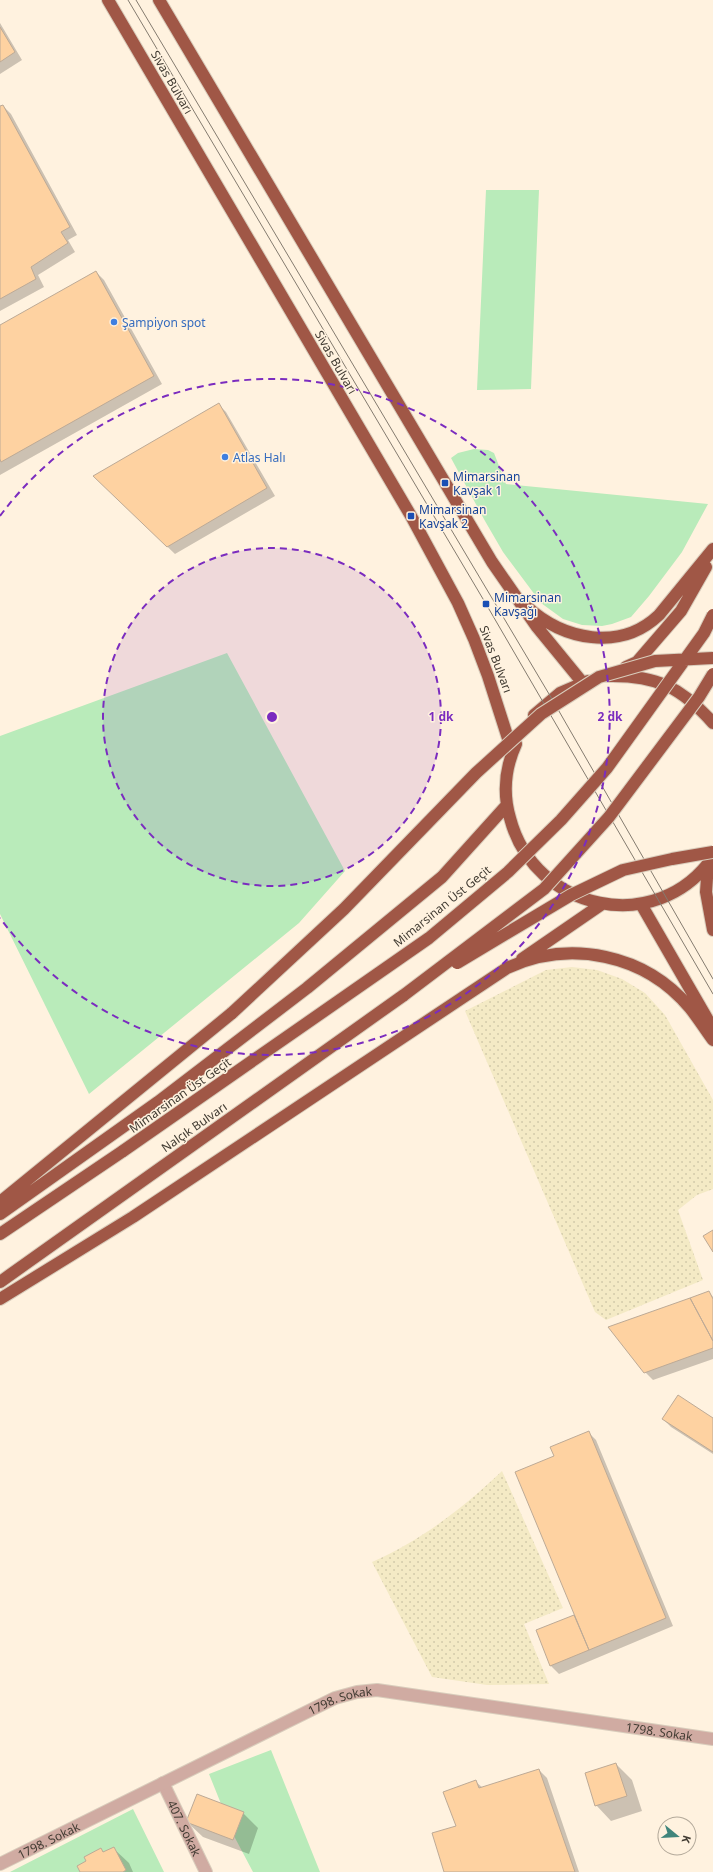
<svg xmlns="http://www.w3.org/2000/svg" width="713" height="1872" font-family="'Noto Sans',sans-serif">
<defs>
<pattern id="sand-dots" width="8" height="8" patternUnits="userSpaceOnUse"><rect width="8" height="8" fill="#f4eac5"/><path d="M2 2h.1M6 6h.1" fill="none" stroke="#d2caaa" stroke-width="1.8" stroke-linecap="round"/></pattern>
</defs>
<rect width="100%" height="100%" fill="#fff2df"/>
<!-- grass -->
<path fill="#b9ebba" d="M486,190h53l-8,199 -54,1z
M474,449l14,1 6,3 12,31 202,20 -26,48 -33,44 -18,21 -19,7 -10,2 -20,-1 -19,-6 -22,-16 -38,-51 -18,-31 -34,-63 7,-5z
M227,653l118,218 -46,52 -210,171 -89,-180v-178z
M271,1750l49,122h-67l-19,-36 -25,-62z
M133,1809l31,63h-154z"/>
<!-- sand -->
<path fill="url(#sand-dots)" d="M572,967l25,3 25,9 23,14 20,22 48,85v89l-16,6 -19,15 25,70 -97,40 -11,-8 -130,-301 81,-41z
M502,1471l61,137 -39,16 25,60 -62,1 -55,-8 -60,-115c50,-22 91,-54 130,-91z"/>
<!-- shadow -->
<path fill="#0003" d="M0,23l22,37 -22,14z
M3,106l8,8 66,121 -9,5 7,12 -37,23 6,12 -44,24v-204z
M96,272l8,8 58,104 -162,91v-149z
M218,404l8,8 49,84 -100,58 -73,-70z
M709,1292l4,5v62l-60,21 -8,-8z
M663,1419h50v35l-42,-27z
M588,1432l8,8 77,186 -114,48 -8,-8 -14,-35 38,-16 -20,-159z
M616,1764l16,16 10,31 -31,10 -15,-16z
M539,1770l8,8 32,94h-134l12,-46 19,-44 7,6z
M243,1813l15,15 -9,26 -46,-17 -16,-15z
M113,1848l16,15 4,9h-51l19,-23 3,4z"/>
<!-- building -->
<path fill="#fed2a1" stroke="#bdaa96" d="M0,27l15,25 -15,10z
M3,105l67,122 -9,5 7,11 -37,24 5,12 -36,20v-193z
M96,271l58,105 -153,86 -1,-3v-134z
M219,403l48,85 -100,59 -74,-71z
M713,1230v22l-10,-16z
M709,1291l4,8v42l-23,-43z
M690,1298l23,43v7l-69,25 -36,-46z
M678,1395l35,23v34l-51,-33z
M589,1431l77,187 -77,32 -74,-178 39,-16 -4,-9z
M574,1615l15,35 -39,16 -14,-36z
M616,1763l11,33 -32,10 -10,-33z
M539,1769l36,103h-131l-12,-39 24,-7 -13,-34 33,-12 3,8z
M197,1794l47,18 -11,28 -47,-18z
M114,1847l12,23 -3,2h-43l-3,-6 9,-5 -2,-4 17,-9 2,4z"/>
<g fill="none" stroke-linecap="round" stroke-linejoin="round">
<defs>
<g id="minor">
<path id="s1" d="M163,1783l43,89"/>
<path id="s2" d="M0,1864l335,-166 22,-6 20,-2 336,49"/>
</g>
<path id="highway" d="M108,0l303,516 47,87 16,36 14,37 24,75
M159,0l333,562 45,65 45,55
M526,606c37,34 94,46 133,9l54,-66
M626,667l11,-5 44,-51 25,-44
M608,676c48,-1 73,11 105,47
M534,715l26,-22 28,-12
M516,744c-11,24 -13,50 -6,74 24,93 147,120 203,39
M708,864l-2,28 7,38
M641,904l71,123
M522,959l80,-55
M0,1202l232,-189
M0,1214l158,-112 149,-114 135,-111 64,-71
M0,1234l123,-83
M0,1282l404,-287
M0,1299l133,-82 374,-249c63,-29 138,-14 183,40 8,10 15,21 23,32"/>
</defs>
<!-- minor casing -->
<use href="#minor" stroke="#d9cdbc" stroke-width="14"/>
<!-- highway casing -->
<use href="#highway" stroke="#d9cdbc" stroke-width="14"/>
<!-- minor -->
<use href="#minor" stroke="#d0aba2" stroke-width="12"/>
<!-- highway -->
<use href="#highway" stroke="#a05746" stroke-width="12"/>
<!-- tram -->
<path stroke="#847b6f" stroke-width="1" d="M128,0l358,604 227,390
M136,0l416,699 161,280"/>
<defs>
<path id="highway-bridge" d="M457,963l114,-68 52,-25 49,-11 41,-7
M404,995l140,-106 65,-72 90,-120 14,-23
M232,1013l112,-104 132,-136 65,-59 58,-37 56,-16 58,-3
M123,1151l306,-213 79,-66 53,-52 46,-52 97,-135 9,-18"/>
</defs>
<!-- highway-bridge casing -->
<use href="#highway-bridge" stroke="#d9cdbc" stroke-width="14" stroke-linecap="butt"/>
<!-- highway-bridge -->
<use href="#highway-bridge" stroke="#a05746" stroke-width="12"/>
</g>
<!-- distance rings -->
<circle cx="272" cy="717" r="169" fill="#7b2cbf" fill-opacity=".12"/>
<g fill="none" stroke="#7b2cbf" stroke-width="2" stroke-dasharray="7 5">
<circle cx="272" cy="717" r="169"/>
<path d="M0 516A338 338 0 1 1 0 918"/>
</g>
<!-- markers -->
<g fill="#3f7fe0" stroke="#fff2df" stroke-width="1.5">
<circle cx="114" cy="322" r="4"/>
<circle cx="225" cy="457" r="4"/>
</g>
<g fill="#1a4fb4" stroke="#fff2df" stroke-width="1.5">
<rect x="441" y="479" width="8" height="8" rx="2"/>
<rect x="407" y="512" width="8" height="8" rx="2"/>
<rect x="482" y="600" width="8" height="8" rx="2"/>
</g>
<g text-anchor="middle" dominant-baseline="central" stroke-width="3" stroke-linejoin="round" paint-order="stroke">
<!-- street labels -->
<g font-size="12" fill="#413b32" stroke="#fff2df">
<text transform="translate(172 82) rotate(60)">Sivas Bulvarı</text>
<text transform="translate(336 362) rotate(60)">Sivas Bulvarı</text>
<text transform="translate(496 659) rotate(69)">Sivas Bulvarı</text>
<text transform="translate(442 906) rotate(-39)">Mimarsinan Üst Geçit</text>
<text transform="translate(180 1095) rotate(-35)">Mimarsinan Üst Geçit</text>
<text transform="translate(194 1127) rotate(-35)">Nalçık Bulvarı</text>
<text stroke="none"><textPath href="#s2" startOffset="378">1798. Sokak</textPath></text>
<text stroke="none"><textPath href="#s2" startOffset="702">1798. Sokak</textPath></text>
<text stroke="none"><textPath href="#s1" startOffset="50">407. Sokak</textPath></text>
<text stroke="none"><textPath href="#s2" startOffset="54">1798. Sokak</textPath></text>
</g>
<!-- shop labels -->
<g font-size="12" fill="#366cbe" stroke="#fff2df" text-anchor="start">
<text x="122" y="322">Şampiyon spot</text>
<text x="233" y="457">Atlas Halı</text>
</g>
<!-- transit labels -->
<g font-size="12" fill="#164399" stroke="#fff2df" text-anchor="start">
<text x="453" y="476">Mimarsinan<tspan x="453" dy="14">Kavşak 1</tspan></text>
<text x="419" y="509">Mimarsinan<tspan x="419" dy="14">Kavşak 2</tspan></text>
<text x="494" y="597">Mimarsinan<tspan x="494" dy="14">Kavşağı</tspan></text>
</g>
</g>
<circle cx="272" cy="717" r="6" fill="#7b2cbf" stroke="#fff2df" stroke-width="2"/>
<g font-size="12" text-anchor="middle" font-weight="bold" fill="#7b2cbf" stroke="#fff2df" stroke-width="3" stroke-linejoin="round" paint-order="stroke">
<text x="441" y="721">1 dk</text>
<text x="610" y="721">2 dk</text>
</g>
<!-- north arrow -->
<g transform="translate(677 1836) rotate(108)"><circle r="19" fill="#fff2df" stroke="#b3a99a"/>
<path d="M0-3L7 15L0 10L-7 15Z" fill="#40857b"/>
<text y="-6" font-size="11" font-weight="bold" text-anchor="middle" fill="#413b32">K</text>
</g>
</svg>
